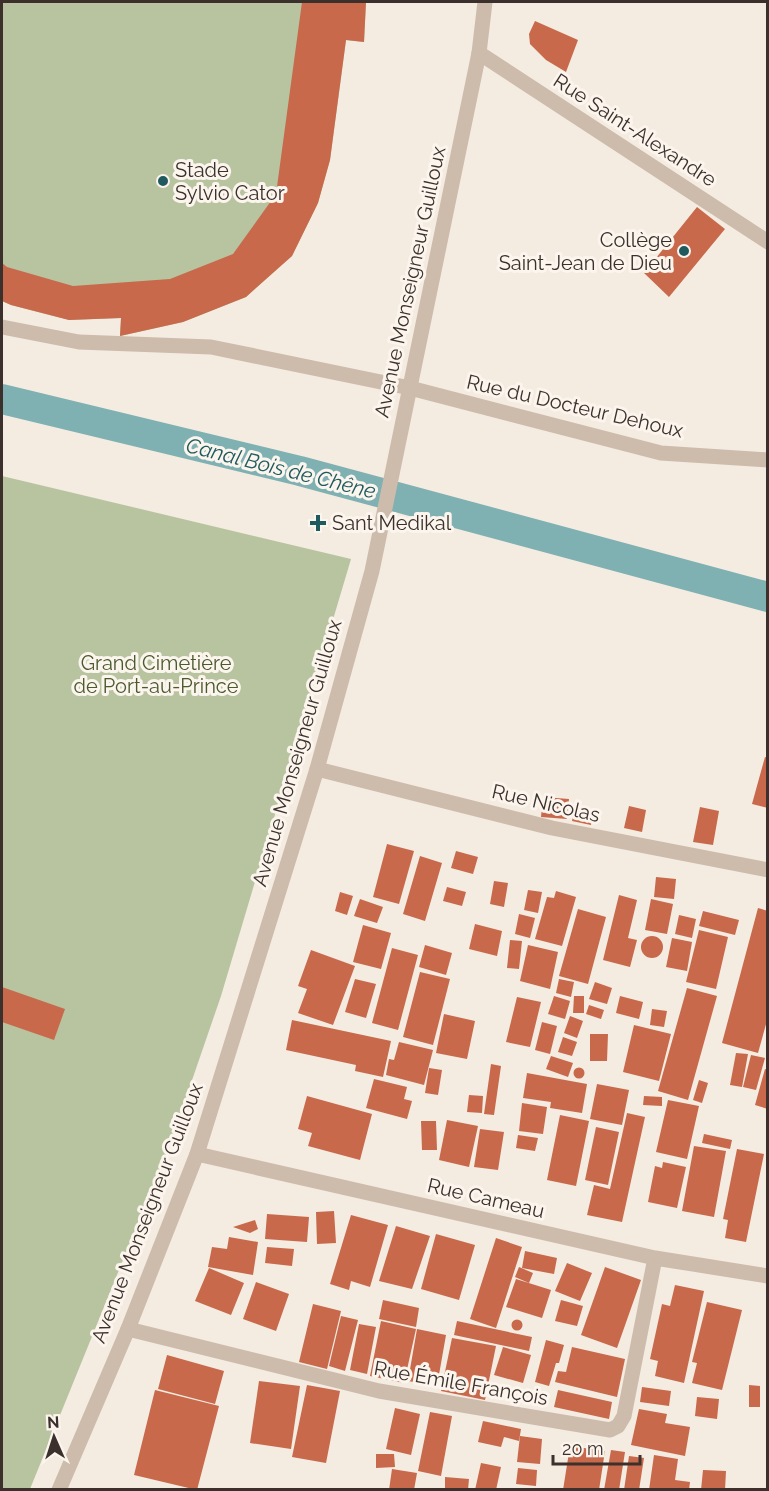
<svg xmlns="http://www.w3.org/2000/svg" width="769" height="1491" font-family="Raleway,sans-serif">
<rect width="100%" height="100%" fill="#f4ebe1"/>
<!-- green -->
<path fill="#b8c4a0" d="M2,2h364l-2,40 -18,-2 -16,120 -12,43 -26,53 -46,41 -63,25 -63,14 1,-18 -52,2 -58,-15 -9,-4z
M2,476l349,83 -130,437 -52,151 -139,342 -28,1z"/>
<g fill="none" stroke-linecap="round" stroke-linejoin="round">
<!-- canal -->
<path stroke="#7fb0b2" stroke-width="30" d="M2,399l298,72 468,126"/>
</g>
<!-- building -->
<path fill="#c8694b" d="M302,2h64l-2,40 -18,-2 -16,120 -12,43 -26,53 -46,41 -63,25 -63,14 1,-18 -52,2 -58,-15 -9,-4v-38l5,4 66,19 97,-7 63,-25 43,-60z
M535,21l43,19 -12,32 -20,-12 -16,-16 -1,-10z
M697,207l28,22 -56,68 -25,-24z
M765,757l3,1v50l-16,-4z
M543,797l26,2 -2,20 -26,-2z
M629,806l17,4 -4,22 -18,-4z
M700,807l19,4 -6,34 -20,-3z
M575,809l18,3 -2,13 -19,-4z
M387,844l27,7 -15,53 -26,-7z
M456,851l22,6 -5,17 -22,-6z
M420,856l22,7 -17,58 -22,-7z
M656,877l20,2 -2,20 -20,-2z
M494,881l14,2 -4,24 -14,-3z
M447,887l19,5 -4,14 -19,-5z
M528,890l14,2 -4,21 -14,-3z
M556,891l20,6 -14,49 -27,-7 12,-42 7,1z
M340,892l13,4 -6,19 -12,-4z
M619,895l18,5 -9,38 9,2 -7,27 -27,-7z
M360,899l23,8 -6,16 -23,-7z
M651,899l22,5 -6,30 -22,-4z
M758,908l10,3v106l-10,36 -36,-10z
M578,909l28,8 -18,67 -29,-8z
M703,911l36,9 -4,15 -36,-9z
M519,914l16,4 -5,20 -15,-4z
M679,915l17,4 -4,19 -17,-4z
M475,924l27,7 -5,25 -28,-7z
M363,925l28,8 -10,36 -28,-7z
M699,930l29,7 -12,52 -30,-7z
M641 947a11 11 0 1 1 22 0a11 11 0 1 1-22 0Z
M672,938l20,4 -5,29 -21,-4z
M510,940l12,1 -3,28 -12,-1z
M425,945l27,8 -6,22 -27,-8z
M528,945l30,7 -8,37 -30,-8z
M392,948l26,7 -20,75 -26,-7z
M311,950l44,16 -22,59 -35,-12 9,-24 -9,-3z
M420,972l30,7 -17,66 -30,-8z
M355,979l21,5 -10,34 -21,-6z
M559,979l15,3 -3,15 -15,-4z
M595,982l17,6 -5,16 -18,-5z
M2,987l63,22 -11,31 -52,-18z
M687,988l30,8 -29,104 -30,-9z
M554,996l16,5 -5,18 -17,-5z
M574,996h10v17h-11z
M620,996l23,6 -4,17 -23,-6z
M517,997l24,5 -11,45 -24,-5z
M589,1005l15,5 -3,9 -15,-5z
M652,1009l15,2 -3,16 -14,-2z
M444,1014l31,7 -8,38 -31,-6z
M570,1016l13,5 -6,17 -13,-5z
M292,1020l99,21 -8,36 -28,-6 1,-6 -70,-15z
M542,1022l15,4 -7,28 -15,-4z
M634,1025l37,9 -12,47 -36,-9z
M590,1034h18l-1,27h-17z
M563,1037l14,5 -5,14 -14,-4z
M399,1042l34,8 -9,35 -38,-10 3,-16 5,1z
M736,1053l12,1 -6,33 -12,-2z
M751,1055l14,3 -9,32 -13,-3z
M551,1056l22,7 -5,14 -22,-8z
M491,1064l10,2 -7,49 -10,-1z
M573.5 1073a5.5 5.5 0 1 1 11 0a5.5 5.5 0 1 1-11 0Z
M429,1068l13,2 -4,25 -13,-2z
M765,1069l3,1v39l-13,-4z
M527,1073l60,11 -5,29 -32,-5 1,-6 -28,-4z
M374,1079l33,8 -3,12 8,2 -5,18 -41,-11z
M699,1080l9,3 -6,20 -9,-3z
M597,1084l32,6 -7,35 -32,-6z
M469,1095l14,1 -1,17 -15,-1z
M307,1096l65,18 -12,46 -52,-14 4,-13 -14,-4z
M644,1096l18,1v9l-19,-1z
M668,1100l31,6 -12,53 -31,-7z
M522,1103l25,4 -4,27 -24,-3z
M627,1113l18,4 -23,105 -35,-7 7,-30 16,4z
M560,1115l29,6 -13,65 -29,-6z
M447,1120l31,6 -9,41 -30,-7z
M421,1121h15l1,29h-15z
M596,1127l23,5 -11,53 -23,-5z
M480,1129l24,3 -6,38 -24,-3z
M704,1134l28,6 -2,9 -28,-6z
M518,1135l20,3 -3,13 -19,-3z
M694,1146l32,5 -12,66 -32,-6z
M737,1149l27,5 -18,88 -21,-4 3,-18 -5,-1z
M663,1162l23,5 -9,41 -29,-6 7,-36 7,2z
M334,1211l2,32 -19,1 -1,-32z
M267,1214l42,3 -2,25 -42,-3z
M351,1215l37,10 -18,62 -19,-6 -2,9 -19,-6z
M255,1220l3,9 -8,4 -17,-6z
M396,1226l34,10 -18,53 -33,-8z
M436,1234l39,11 -16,55 -38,-11z
M229,1237l29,5 -5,33 -45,-8 4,-20 15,2z
M496,1238l26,9 -26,81 -26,-9z
M267,1247l27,2 -2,17 -27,-3z
M525,1251l32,7 -3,16 -32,-6z
M567,1263l25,10 -12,28 -25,-10z
M519,1267l14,6 -4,10 -14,-6z
M605,1267l36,13 -24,68 -36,-13z
M209,1268l35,15 -13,32 -36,-14z
M516,1279l35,11 -9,28 -36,-11z
M256,1282l33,12 -13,37 -33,-12z
M675,1285l29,6 -20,92 -29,-7 3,-15 -8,-2 12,-55 8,2z
M383,1300l36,8 -3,19 -37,-8z
M561,1300l22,6 -6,20 -22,-5z
M707,1302l35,8 -20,80 -30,-7 5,-20 -5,-1z
M313,1304l28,7 -14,58 -28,-7z
M341,1316l17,4 -13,51 -16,-5z
M511.5 1325a5.5 5.5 0 1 1 11 0a5.5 5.5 0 1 1-11 0Z
M381,1321l35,8 -12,54 -34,-7z
M457,1321l75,16 -3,14 -75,-16z
M359,1324l17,3 -9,47 -17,-4z
M417,1329l29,6 -9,51 -29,-5z
M452,1338l44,8 -11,54 -44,-9z
M546,1340l18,5 -5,18h-3l-7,23 -14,-4z
M503,1347l28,8 -8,28 -29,-8z
M572,1347l53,12 -8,38 -62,-15 3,-11 8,1z
M167,1355l57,16 -9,33 -57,-15z
M259,1381l41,5 -9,63 -41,-6z
M307,1385l33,6 -14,72 -34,-6z
M749,1385l11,1v21h-11z
M642,1387l29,4 -2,15 -29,-4z
M155,1390l64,16 -22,84 -63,-15z
M558,1390l54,12 -3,17 -55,-12z
M697,1397l22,2 -2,20 -22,-3z
M395,1408l25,6 -9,41 -25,-6z
M639,1409l28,5 -2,9 25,4 -5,29 -54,-11z
M430,1412l22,4 -11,60 -23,-5z
M483,1421l38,8 -2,12 -15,-4 -3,10 -23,-5z
M520,1436l22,3 -2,25 -23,-2z
M570,1446l35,5 -6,39h-36z
M611,1450l14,2 -6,38h-15z
M376,1454h18l1,13 -19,1z
M654,1455l24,4 -3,21 15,2 -1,8h-40z
M629,1456l15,2 -5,32h-15z
M481,1463l20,4 -5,23h-21z
M518,1468l19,2 -1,16 -20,-2z
M392,1469l25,4 -3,17h-25z
M703,1470l23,1 -1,19h-24z
M445,1477l24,2 -1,11h-23z"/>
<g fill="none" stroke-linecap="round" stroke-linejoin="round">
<!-- service -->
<path stroke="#cdbbac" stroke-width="15" d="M2,327l77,15 132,5 199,41"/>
<!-- minor -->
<path stroke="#cdbbac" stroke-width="15" d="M479,53l289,189
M410,388l251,65 107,7
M317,769l235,59 216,42
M197,1154l458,104 113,18
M128,1329l251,62 231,39 8,-4 6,-10 31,-158"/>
<!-- tertiary -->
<path stroke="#cdbbac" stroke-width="15" d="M59,1490l69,-161 69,-175 120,-385 55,-198 107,-518 6,-51"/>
</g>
<!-- markers -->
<g fill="#1f5a5e" stroke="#fbf5ee" stroke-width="2">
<circle cx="163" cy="181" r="6"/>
<circle cx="684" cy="251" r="6"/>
<path d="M315 514h6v6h6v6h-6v6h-6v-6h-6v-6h6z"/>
</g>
<g text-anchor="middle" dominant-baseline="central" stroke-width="6" stroke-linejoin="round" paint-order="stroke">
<!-- street labels -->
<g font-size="20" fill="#3b302b" stroke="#fbf5ee">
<text transform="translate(635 130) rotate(33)">Rue Saint-Alexandre</text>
<text transform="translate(410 282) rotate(-78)">Avenue Monseigneur Guilloux</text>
<text transform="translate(575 406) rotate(13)">Rue du Docteur Dehoux</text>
<text transform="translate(297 753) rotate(-74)">Avenue Monseigneur Guilloux</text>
<text transform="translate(546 803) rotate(13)">Rue Nicolas</text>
<text transform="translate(486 1198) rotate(13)">Rue Cameau</text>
<text transform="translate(147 1213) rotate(-69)">Avenue Monseigneur Guilloux</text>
<text transform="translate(461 1383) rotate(10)">Rue Émile François</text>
</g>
<!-- poi labels -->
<g font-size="20" fill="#3b302b" stroke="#fbf5ee" text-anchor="start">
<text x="175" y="170">Stade<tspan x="175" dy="23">Sylvio Cator</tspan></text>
<text x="672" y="240" text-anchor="end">Collège<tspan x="672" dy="23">Saint-Jean de Dieu</tspan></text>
<text x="332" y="523">Sant Medikal</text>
</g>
<!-- park labels -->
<g font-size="20" fill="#4a5a2e" stroke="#fbf5ee">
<text x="156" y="663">Grand Cimetière<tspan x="156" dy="23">de Port-au-Prince</tspan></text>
</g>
<!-- water labels -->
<g font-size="21" font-style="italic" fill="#1f5a5e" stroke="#fbf5ee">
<text transform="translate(281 468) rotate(14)">Canal Bois de Chêne</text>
</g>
</g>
<!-- border -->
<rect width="769" height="1491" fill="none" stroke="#3b302b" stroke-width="6"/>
<!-- north arrow -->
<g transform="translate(54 1437) rotate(357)" stroke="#fbf5ee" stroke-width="4.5" paint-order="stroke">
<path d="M0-4.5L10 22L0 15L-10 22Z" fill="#3b302b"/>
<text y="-9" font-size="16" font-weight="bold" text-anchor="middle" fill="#3b302b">N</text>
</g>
<!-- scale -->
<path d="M553 1455v9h87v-9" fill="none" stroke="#3b302b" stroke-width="3"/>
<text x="562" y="1455" font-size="18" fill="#3b302b" stroke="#fbf5ee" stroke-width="4.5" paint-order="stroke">20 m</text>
</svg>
